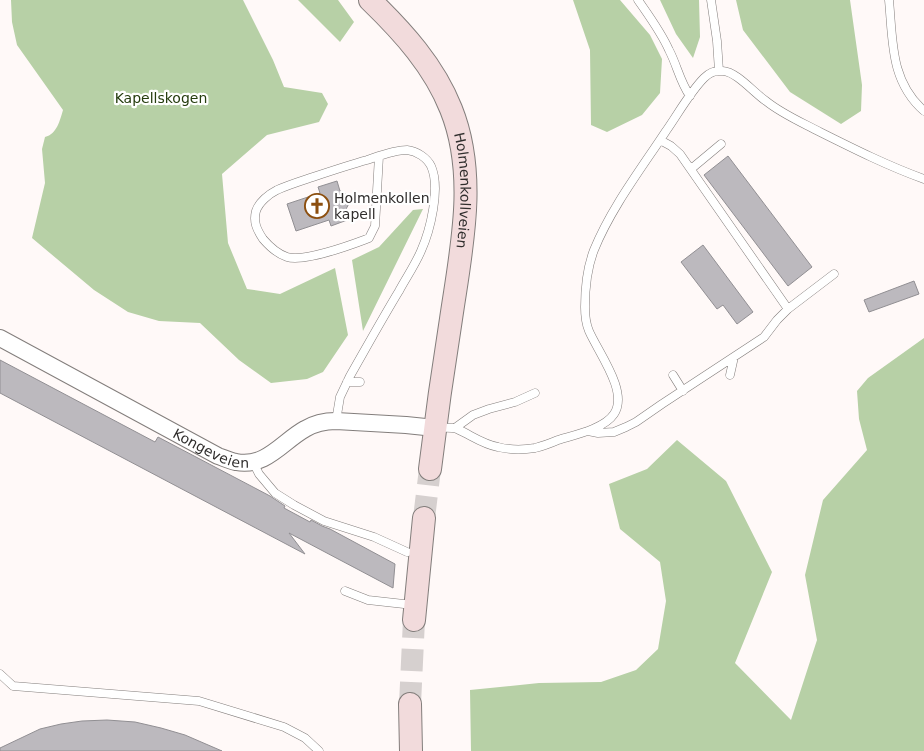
<svg xmlns="http://www.w3.org/2000/svg" width="924" height="751" font-family="'DejaVu Sans',sans-serif">
<rect width="100%" height="100%" fill="#fff9f8"/>
<!-- green -->
<path fill="#b7d0a6" d="M11,0h232l30,60 11,27 38,6 6,11 -9,18 -52,13 -45,39 6,69 19,46 33,5 55,-26 13,67 -25,37 -16,7 -36,4 -32,-23 -39,-37 -41,-2 -31,-9 -34,-22 -62,-52 13,-55 -3,-34 3,-12c12,-3 15,-17 18,-27l-46,-65 -5,-23z
M298,0h40l16,22 -14,20z
M573,0h47l30,35 12,24 -2,34 -18,22 -35,17 -16,-7 -1,-75z
M660,0h39l1,37 -7,21 -17,-24z
M736,0h114l12,85 -1,26 -20,13 -51,-32 -47,-62z
M423,209l-60,122 -11,-71 27,-13 34,-37z
M924,338v413h-453l-1,-61 69,-7 62,-1 35,-12 22,-21 8,-48 -6,-39 -40,-33 -11,-45 38,-15 30,-29 49,41 46,91 -37,91 56,57 26,-80 -12,-65 18,-75 44,-50 -8,-31 -2,-28 11,-13z"/>
<!-- building -->
<path fill="#bcb9be" stroke="#918f93" d="M728,156l84,111 -24,19 -84,-111z
M337,181l3,10 7,4 2,3 1,4 -4,7 4,10 -19,7 -2,-6 -33,11 -9,-27 33,-11 -2,-6z
M703,245l50,67 -16,12 -14,-19 -6,4 -36,-47z
M914,281l5,13 -50,18 -5,-12z
M0,360l155,82 3,-5 112,59 15,10 -1,2 26,14 1,-2 11,6 8,3 65,35 -2,24 -104,-55 16,21 -305,-161z
M107,720l28,2 26,6 24,7 37,16h-222v-3l40,-19 21,-5 21,-3z"/>
<g fill="none" stroke-linecap="round" stroke-linejoin="round">
<!-- secondary-tunnel -->
<path stroke="#d6d0cf" stroke-width="22" stroke-dasharray="22 11" stroke-linecap="butt" d="M424,518l6,-49
M410,704l4,-84"/>
<defs>
<path id="service" d="M638,0c11,16 23,32 31,50 8,15 11,32 21,46
M711,0l6,41 2,30
M889,0c4,41 1,81 35,111
M660,140l11,6 9,8 108,155
M691,169l30,-25
M673,375l10,16
M730,375l4,-18
M347,382h13
M336,421l4,-24 10,-21c16,-28 32,-57 49,-85 7,-13 16,-26 22,-40 9,-20 20,-63 10,-85 -4,-8 -14,-15 -24,-16 -13,0 -28,6 -40,10 -18,5 -36,11 -54,17 -12,4 -25,8 -36,13 -8,4 -18,12 -21,21 -3,11 1,19 7,28 6,7 15,15 24,18 16,5 61,-11 77,-17l5,-2 6,-12 4,-70
M437,428c6,0 14,-1 20,1 14,6 25,15 41,18 12,3 25,3 37,1 8,-2 16,-5 23,-8 16,-5 46,-11 56,-26 15,-22 -16,-62 -25,-83 -3,-7 -4,-16 -4,-24 0,-19 2,-39 9,-57 17,-42 47,-81 72,-119 12,-17 24,-39 38,-53 5,-5 12,-8 19,-7 14,1 31,22 43,30 16,13 35,21 54,31 34,17 68,34 104,47
M455,428l18,-13 16,-6 26,-7 20,-9
M588,431l10,2 16,-1 12,-5 10,-5 26,-18 102,-67 13,-17 11,-11 46,-35
M253,462l6,12 16,19 19,12 30,16 50,16 33,15
M345,591l23,9 45,5
M0,674l13,12 186,15 85,26 21,11 14,13"/>
<g id="minor">
<path id="s1" d="M0,338l218,118c6,2 12,5 18,6 30,6 47,-21 69,-33 10,-6 20,-8 31,-8l70,4 29,3"/>
</g>
<g id="secondary">
<path id="s2" d="M370,0c33,32 64,66 81,109 27,67 10,141 0,210 -8,50 -15,100 -21,150"/>
<path d="M414,620l10,-102"/>
<path d="M410,704l1,47"/>
</g>
</defs>
<!-- service casing -->
<use href="#service" stroke="#837e7c" stroke-width="9"/>
<!-- minor casing -->
<use href="#minor" stroke="#837e7c" stroke-width="18"/>
<!-- secondary casing -->
<use href="#secondary" stroke="#837e7c" stroke-width="24"/>
<!-- service -->
<use href="#service" stroke="#fff" stroke-width="8"/>
<!-- minor -->
<use href="#minor" stroke="#fff" stroke-width="16"/>
<!-- secondary -->
<use href="#secondary" stroke="#f2dbdc" stroke-width="22"/>
</g>
<!-- icons -->
<defs>
<symbol id="church-ring" viewBox="-11 -11 22 22"><circle r="9.5" fill="#fff" stroke="#8c4f0f" stroke-width="1.5"/><path d="M-1.2-6h2.4v3.5h3.3v2.4h-3.3V6h-2.4V-.1h-3.3v-2.4h3.3Z" fill="#8c4f0f"/></symbol>
</defs>
<g fill-rule="evenodd">
<use href="#church-ring" x="303" y="192" width="28" height="28"/>
</g>
<g text-anchor="middle" dominant-baseline="central" stroke-width="4.5" stroke-linejoin="round" paint-order="stroke">
<!-- park labels -->
<g font-size="14" fill="#253c0e" stroke="#fff">
<text x="161" y="98">Kapellskogen</text>
</g>
<!-- street labels -->
<g font-size="14" fill="#302e2d" stroke="#fff">
<text stroke="none"><textPath href="#s2" startOffset="220">Holmenkollveien</textPath></text>
<text stroke="none"><textPath href="#s1" startOffset="239">Kongeveien</textPath></text>
</g>
<!-- poi labels -->
<g font-size="14" fill="#302e2d" stroke="#fff" text-anchor="start">
<text x="334" y="198">Holmenkollen<tspan x="334" dy="16">kapell</tspan></text>
</g>
</g>
</svg>
